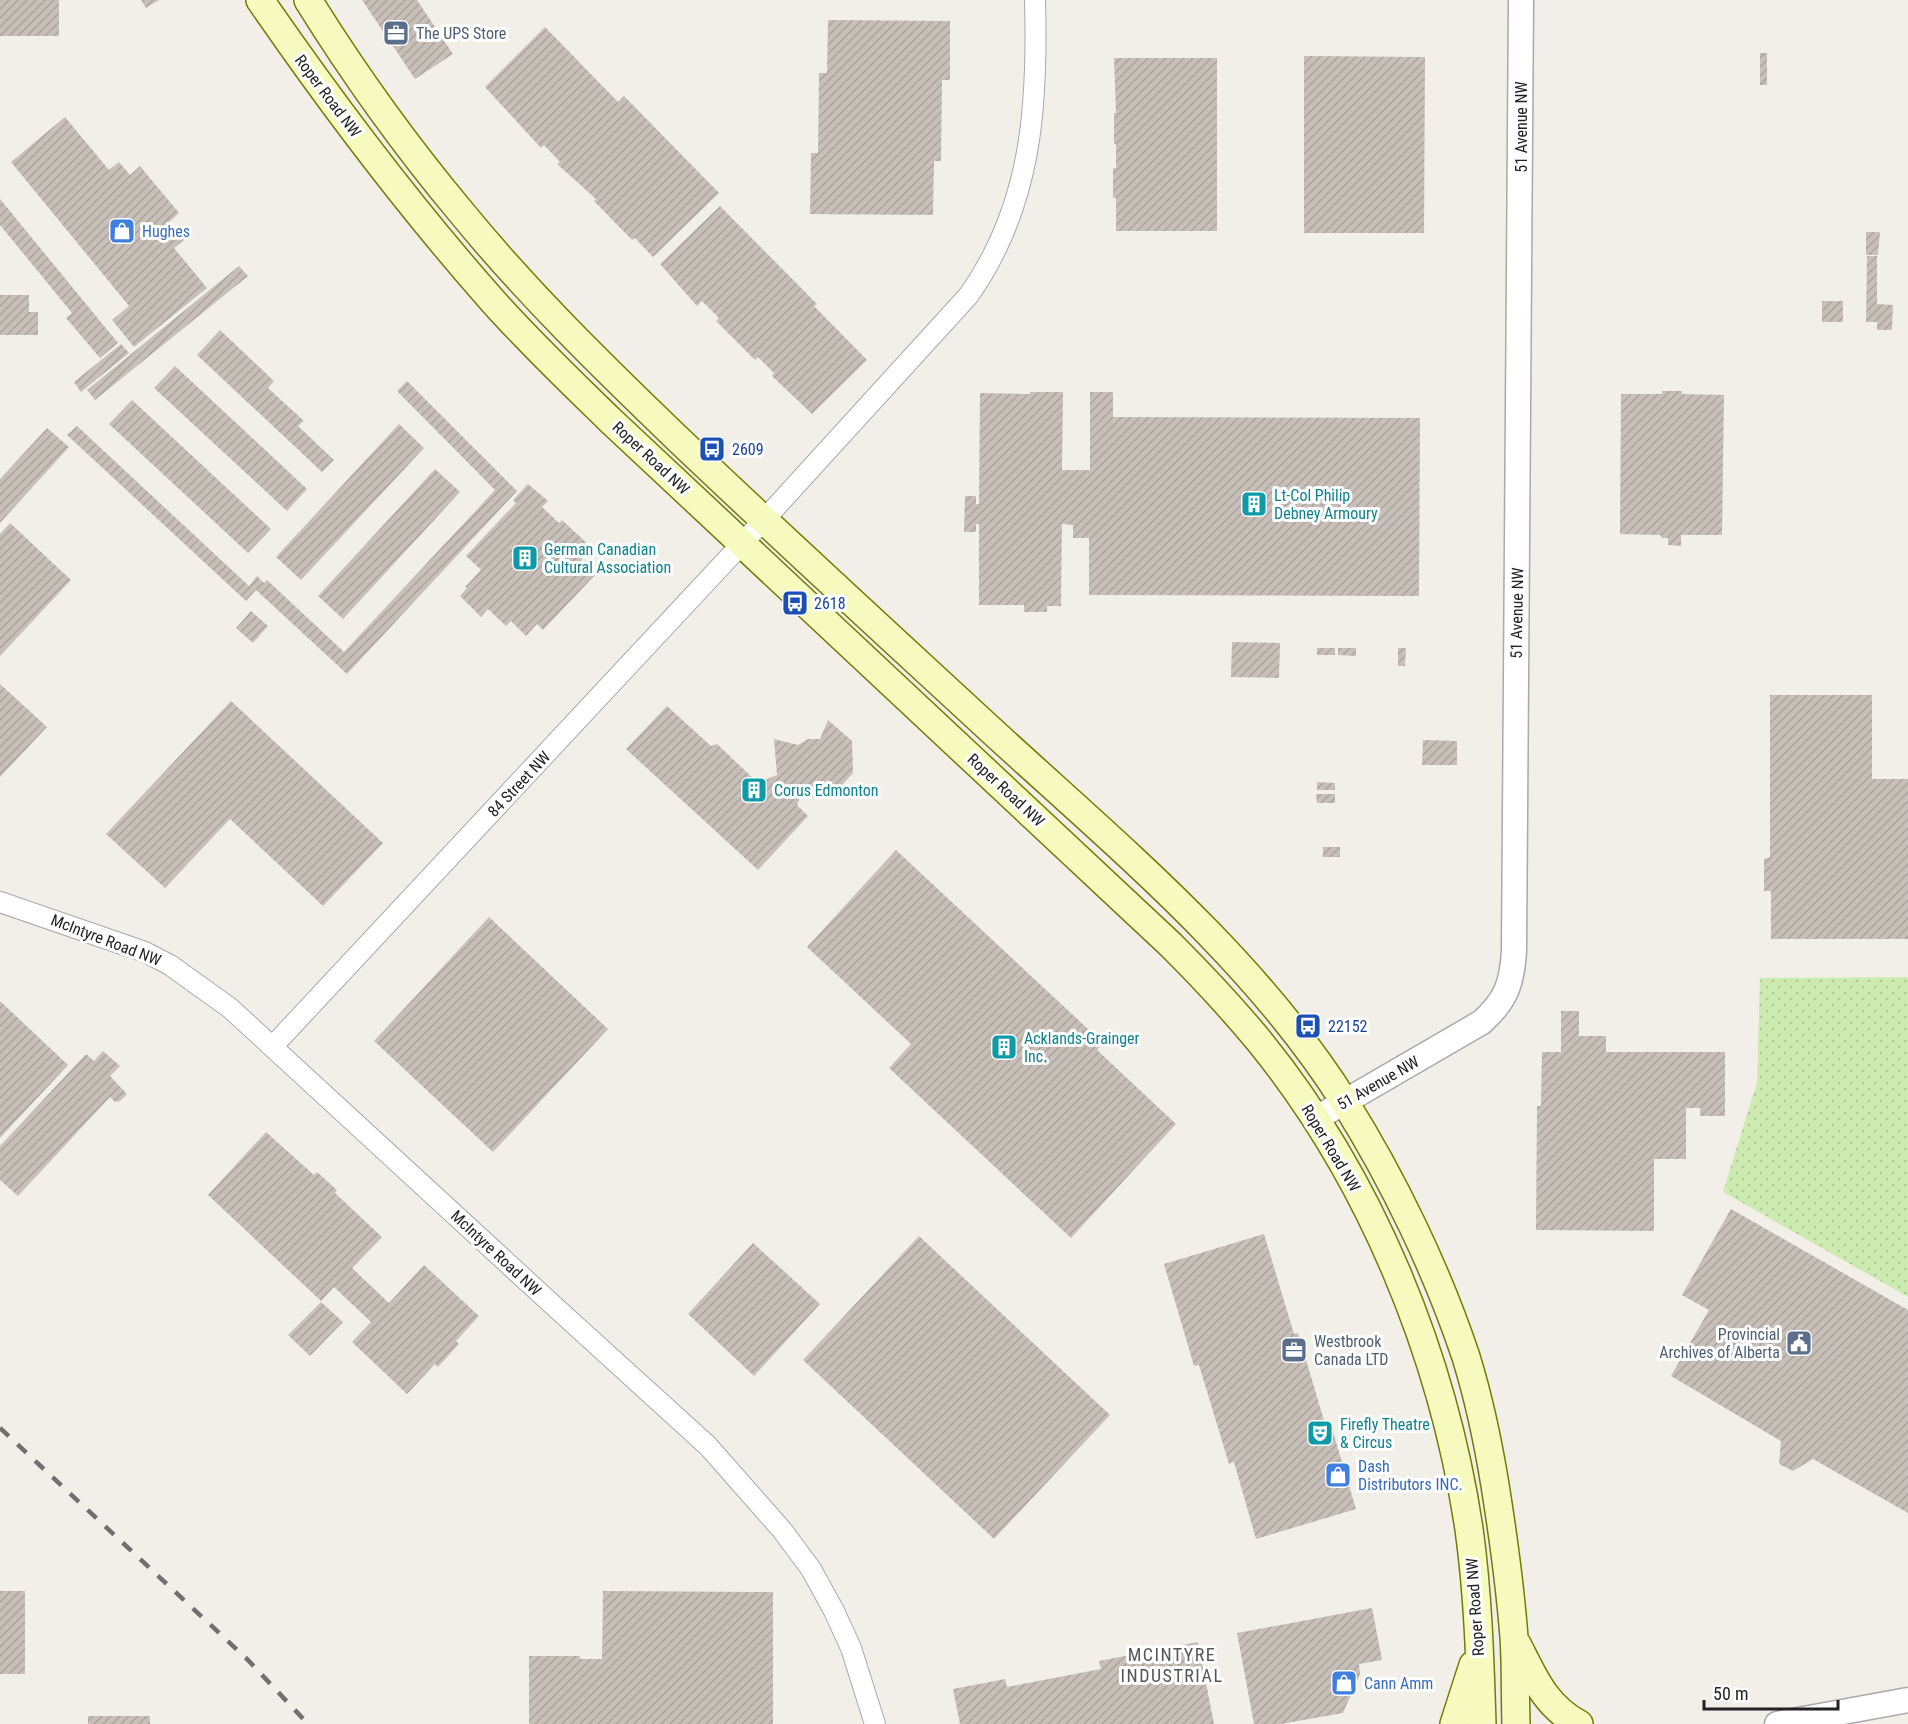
<svg xmlns="http://www.w3.org/2000/svg" width="1908" height="1724" font-family="'Roboto Condensed',sans-serif">
<defs>
<pattern id="grass-dots" width="8" height="8" patternUnits="userSpaceOnUse" patternTransform="scale(1.5)"><rect width="8" height="8" fill="#cdebb0"/><path d="M2 2h.1M6 6h.1" fill="none" stroke="#b0c997" stroke-width="1.8" stroke-linecap="round"/></pattern>
<pattern id="building-hatch" width="6" height="6" patternUnits="userSpaceOnUse" patternTransform="scale(1.5)"><rect width="6" height="6" fill="#c7bfb8"/><path d="M-1 1l2-2M0 6l6-6M5 7l2-2" fill="none" stroke="#aba49e"/></pattern>
</defs>
<rect width="100%" height="100%" fill="#f2efe9"/>
<!-- grass -->
<path fill="url(#grass-dots)" d="M1908,977v320l-185,-105 34,-110 3,-104z"/>
<!-- building -->
<path fill="url(#building-hatch)" d="M0,0h59v36h-59z
M141,0h18l-13,8z
M362,0h55l36,54 -38,25z
M828,20l122,1v59h-8l-1,81h-7l-1,54 -123,-1 1,-61h7l1,-80h8z
M545,27l73,75 6,-6 95,97 -66,64 -18,-19 -3,2 -38,-39 2,-2 -39,-35 3,-2 -16,-17 -3,3 -56,-61z
M1760,53h7v32h-7z
M1304,56l121,1 -1,176h-120z
M1114,58h103v173h-101v-33h-3v-30h3v-24h-2v-31h2z
M65,117l44,53 10,-8 11,13 10,-9 39,47 -10,9 15,18 -10,8 33,40 -73,59 -22,-27 17,-14 -118,-144z
M0,199l118,144 -18,15 -34,-40 6,-5 -72,-88z
M720,206l97,98 -3,2 53,54 -55,54 -40,-38 2,-3 -16,-16 -3,3 -39,-39 3,-3 -17,-17 -5,5 -37,-42z
M1866,232h14l-2,23h-12z
M1867,256h10v48l16,1 -1,25h-15v-8h-11z
M239,266l9,10 -153,124 -8,-10z
M0,295h29v17h9v23h-38z
M1822,301h21v21h-21z
M220,330l54,51 -6,7 36,33 -6,5 36,34 -12,12 -125,-117z
M121,344l8,9 -48,39 -7,-10z
M175,366l132,123 -20,22 -133,-123z
M407,381l110,110 -170,183 -91,-84 -10,11 -179,-166 10,-9 172,160 8,-10 7,7 3,-3 77,72 151,-162 -98,-99z
M1662,391h20v3l42,1 -2,140h-41v11l-13,-1v-7h-6l-2,-3 -40,-1 1,-140h41z
M1030,392h33l-1,78h28v-78h23v25l307,1 -1,178 -330,-1v-57h-16v-13l-11,-1 -1,82h-14v6h-23v-7h-45v-81h-3v8h-12l1,-36h11v8h3l1,-111 50,1z
M132,400l139,129 -23,24 -139,-129z
M399,424l25,24 -123,132 -25,-23z
M47,428l22,19 -69,76v-44z
M435,469l25,23 -117,127 -25,-23z
M528,484l20,17 -6,6 17,16 3,-3 30,28 -11,12 15,14 -53,56 -6,-6 -11,12 -15,-15 -5,5 -18,-17 -7,8 -21,-21 7,-8 -2,-1 16,-17 -15,-14 50,-53 -3,-3z
M10,523l61,57 -71,76v-122z
M251,611l17,15 -15,17 -17,-15z
M1232,642l48,1 -1,35 -48,-1z
M1317,648h18v7h-18z
M1338,648h18v8l-18,-1z
M1398,648h8l-1,18h-7z
M0,684l47,43 -47,50z
M1770,695h102v84h36v160h-137v-48h-7v-32l6,-2z
M231,701l152,142 -60,63 -93,-87 -65,69 -59,-54z
M667,706l44,40 6,-2 41,39 19,-8 -3,-36 24,6 10,-6h12l8,-19 24,21 1,32 -22,24 -31,1 -3,7 11,11 -50,54 -132,-121z
M1423,740l34,1v24h-35z
M1317,782l18,1v7h-18z
M1316,794h19v9h-18z
M1323,847h17v10h-17z
M896,850l207,193 -6,7 79,74 -105,114 -182,-170 22,-24 -104,-97z
M489,917l119,112 -115,123 -119,-111z
M0,1001l68,64 -68,73z
M1561,1011h18v25h27v16h119v64h-25v-8h-14v51h-32v72l-118,-1 1,-124h4l1,-54h19z
M103,1051l17,15 -10,10 17,18 -7,7 -5,1 -5,-5 -92,99 -18,-16v-34l86,-92 8,7z
M266,1132l48,43 3,-3 20,18 -2,3 47,44 -30,31 37,35 35,-38 55,51 -23,25 3,3 -21,23 -3,-3 -28,30 -55,-52 19,-20 -37,-35 -13,14 -113,-106z
M1731,1209l177,101v203l-95,-54 -20,12 -14,-7 2,-23 -110,-65 38,-66 -27,-15z
M1264,1234l30,100 4,-1 30,101 5,-2 23,77 -100,30 -22,-77 -5,2 -30,-99 -5,1 -30,-102z
M919,1236l191,179 -116,124 -191,-179z
M753,1243l67,61 -66,72 -66,-62z
M321,1302l22,20 -33,34 -22,-21z
M0,1591h25v83h-25z
M603,1591l170,1v132h-244v-68h51v3h22z
M1372,1608l10,52 -23,4 1,10 -17,39 -62,11h-27l-17,-91z
M1198,1642l16,82h-254l-7,-35 52,-10 2,8 94,-18 -2,-8z
M88,1716h62v8h-62z"/>
<g fill="none" stroke-linecap="round" stroke-linejoin="round">
<defs>
<path id="minor" d="M0,902l145,50 25,13 60,43 324,298 154,140 74,84 29,39 23,42 17,37 24,76
M273,1046l491,-526 205,-225c63,-90 69,-189 66,-295"/>
<path id="tertiary" d="M1315,1119l167,-97c24,-22 30,-38 32,-71l7,-951
M1777,1724l131,-24"/>
<path id="secondary" d="M260,0c71,103 148,205 231,299 38,43 78,81 119,121l561,525c31,31 61,63 89,97 111,137 183,313 209,487 9,65 11,130 13,195
M308,0c46,74 97,145 153,212 67,82 143,156 219,229 103,98 207,193 312,290 124,114 261,226 352,370 49,78 93,169 122,256 13,42 22,85 29,128 8,50 15,101 19,152 2,29 1,58 2,87
M1517,1644c17,33 28,62 62,80
M1454,1724l19,-59"/>
</defs>
<!-- minor casing -->
<use href="#minor" stroke="#a9a9a9" stroke-width="22"/>
<!-- tertiary casing -->
<use href="#tertiary" stroke="#a9a9a9" stroke-width="27"/>
<!-- secondary casing -->
<use href="#secondary" stroke="#707d05" stroke-width="30"/>
<!-- minor -->
<use href="#minor" stroke="#fff" stroke-width="20"/>
<!-- tertiary -->
<use href="#tertiary" stroke="#fff" stroke-width="24"/>
<!-- secondary -->
<use href="#secondary" stroke="#f7fabf" stroke-width="27"/>
<!-- rail -->
<path stroke="#707070" stroke-width="4.5" stroke-dasharray="12 12" stroke-linecap="butt" d="M0,1428l247,231 61,65"/>
</g>
<!-- icons -->
<defs>
<symbol id="office-square" viewBox="-11 -11 22 22"><rect x="-9" y="-9" width="18" height="18" rx="4" fill="#5c6f8a" stroke="#fff"/><path d="M-6-3h4V-5.5h4V-3h4V5H-6ZM-1-4.5V-3h2v-1.5ZM-6 0V1H6V0Z" fill="#fff"/></symbol>
<symbol id="shop-square" viewBox="-11 -11 22 22"><rect x="-9" y="-9" width="18" height="18" rx="4" fill="#3f7fe0" stroke="#fff"/><path d="M-5-2.5h2.3a2.7 3.5 0 0 1 5.4 0H5L5.5 6h-11ZM-1.5-2.5h3a1.5 2.3 0 0 0-3 0Z" fill="#fff"/></symbol>
<symbol id="bus-square" viewBox="-11 -11 22 22"><rect x="-9" y="-9" width="18" height="18" rx="4" fill="#1a4fb4" stroke="#fff"/><path d="M-5-6H5V4H4V6H2V4H-2V6H-4V4H-5ZM-3.5-4V0h7V-4ZM-3.5 1.2v1.5H-2V1.2ZM2 1.2v1.5H3.5V1.2Z" fill="#fff"/></symbol>
<symbol id="building-square" viewBox="-11 -11 22 22"><rect x="-9" y="-9" width="18" height="18" rx="4" fill="#0f9aa8" stroke="#fff"/><path d="M-4-6H4V6H1V3H-1V6H-4ZM-2.5-4.3h1.7v1.8h-1.7ZM.8-4.3h1.7v1.8H.8ZM-2.5-1h1.7V.8h-1.7ZM.8-1h1.7V.8H.8Z" fill="#fff"/></symbol>
<symbol id="civic-square" viewBox="-11 -11 22 22"><rect x="-9" y="-9" width="18" height="18" rx="4" fill="#5c6f8a" stroke="#fff"/><path d="M-.6-6.5H3V-4.5H.6V-3L4-1V1h2V6H-6V1h2V-1L-.6-3ZM-1.2 2.5V6h2.4V2.5Z" fill="#fff"/></symbol>
<symbol id="theatre-square" viewBox="-11 -11 22 22"><rect x="-9" y="-9" width="18" height="18" rx="4" fill="#0f9aa8" stroke="#fff"/><path d="M-5-5.5Q0-4 5-5.5V0Q5 5 0 6Q-5 5-5 0ZM-3.3-2.5H-1v1.5H-3.3ZM1-2.5H3.3v1.5H1ZM-2.8 1Q0 5.5 2.8 1Z" fill="#fff"/></symbol>
</defs>
<g fill-rule="evenodd">
<use href="#office-square" x="381" y="18" width="30" height="30"/>
<use href="#shop-square" x="107" y="216" width="30" height="30"/>
<use href="#bus-square" x="697" y="434" width="30" height="30"/>
<use href="#building-square" x="1239" y="489" width="30" height="30"/>
<use href="#building-square" x="510" y="543" width="30" height="30"/>
<use href="#bus-square" x="780" y="588" width="30" height="30"/>
<use href="#building-square" x="739" y="775" width="30" height="30"/>
<use href="#bus-square" x="1293" y="1011" width="30" height="30"/>
<use href="#building-square" x="989" y="1032" width="30" height="30"/>
<use href="#civic-square" x="1784" y="1328" width="30" height="30"/>
<use href="#office-square" x="1279" y="1335" width="30" height="30"/>
<use href="#theatre-square" x="1305" y="1418" width="30" height="30"/>
<use href="#shop-square" x="1323" y="1460" width="30" height="30"/>
<use href="#shop-square" x="1329" y="1668" width="30" height="30"/>
</g>
<g text-anchor="middle" dominant-baseline="central" stroke-width="6" stroke-linejoin="round" paint-order="stroke">
<!-- service labels -->
<g font-size="16" fill="#4e5e75" stroke="#fff" text-anchor="start">
<text x="416" y="33">The UPS Store</text>
<text x="1780" y="1334" text-anchor="end">Provincial<tspan x="1780" dy="18">Archives of Alberta</tspan></text>
<text x="1314" y="1341">Westbrook<tspan x="1314" dy="18">Canada LTD</tspan></text>
</g>
<!-- street labels -->
<g font-size="16" fill="#222" stroke="#fff">
<text transform="translate(328 96) rotate(53)">Roper Road NW</text>
<text transform="translate(1521 127) rotate(-90)">51 Avenue NW</text>
<text transform="translate(651 458) rotate(43)">Roper Road NW</text>
<text transform="translate(1517 613) rotate(-89)">51 Avenue NW</text>
<text transform="translate(519 784) rotate(-47)">84 Street NW</text>
<text transform="translate(1006 790) rotate(43)">Roper Road NW</text>
<text transform="translate(106 940) rotate(21)">McIntyre Road NW</text>
<text transform="translate(1378 1083) rotate(-30)">51 Avenue NW</text>
<text transform="translate(1331 1148) rotate(59)">Roper Road NW</text>
<text transform="translate(496 1253) rotate(43)">McIntyre Road NW</text>
<text transform="translate(1475 1607) rotate(-94)">Roper Road NW</text>
</g>
<!-- shop labels -->
<g font-size="16" fill="#366cbe" stroke="#fff" text-anchor="start">
<text x="142" y="231">Hughes</text>
<text x="1358" y="1466">Dash<tspan x="1358" dy="18">Distributors INC.</tspan></text>
<text x="1364" y="1683">Cann Amm</text>
</g>
<!-- transit labels -->
<g font-size="16" fill="#164399" stroke="#fff" text-anchor="start">
<text x="732" y="449">2609</text>
<text x="814" y="603">2618</text>
<text x="1328" y="1026">22152</text>
</g>
<!-- culture labels -->
<g font-size="16" fill="#0d838f" stroke="#fff" text-anchor="start">
<text x="1274" y="495">Lt-Col Philip<tspan x="1274" dy="18">Debney Armoury</tspan></text>
<text x="544" y="549">German Canadian<tspan x="544" dy="18">Cultural Association</tspan></text>
<text x="774" y="790">Corus Edmonton</text>
<text x="1024" y="1038">Acklands-Grainger<tspan x="1024" dy="18">Inc.</tspan></text>
<text x="1340" y="1424">Firefly Theatre<tspan x="1340" dy="18">&amp; Circus</tspan></text>
</g>
<!-- neighbourhood labels -->
<g font-size="18" letter-spacing="1.5" fill="#555" stroke="#fff">
<text x="1172" y="1654">MCINTYRE<tspan x="1172" dy="21">INDUSTRIAL</tspan></text>
</g>
</g>
<!-- scale -->
<path d="M1704 1700v9h134v-9" fill="none" stroke="#222222" stroke-width="3"/>
<text x="1713" y="1700" font-size="18" fill="#222222" stroke="#ffffff" stroke-width="4.5" paint-order="stroke">50 m</text>
</svg>
